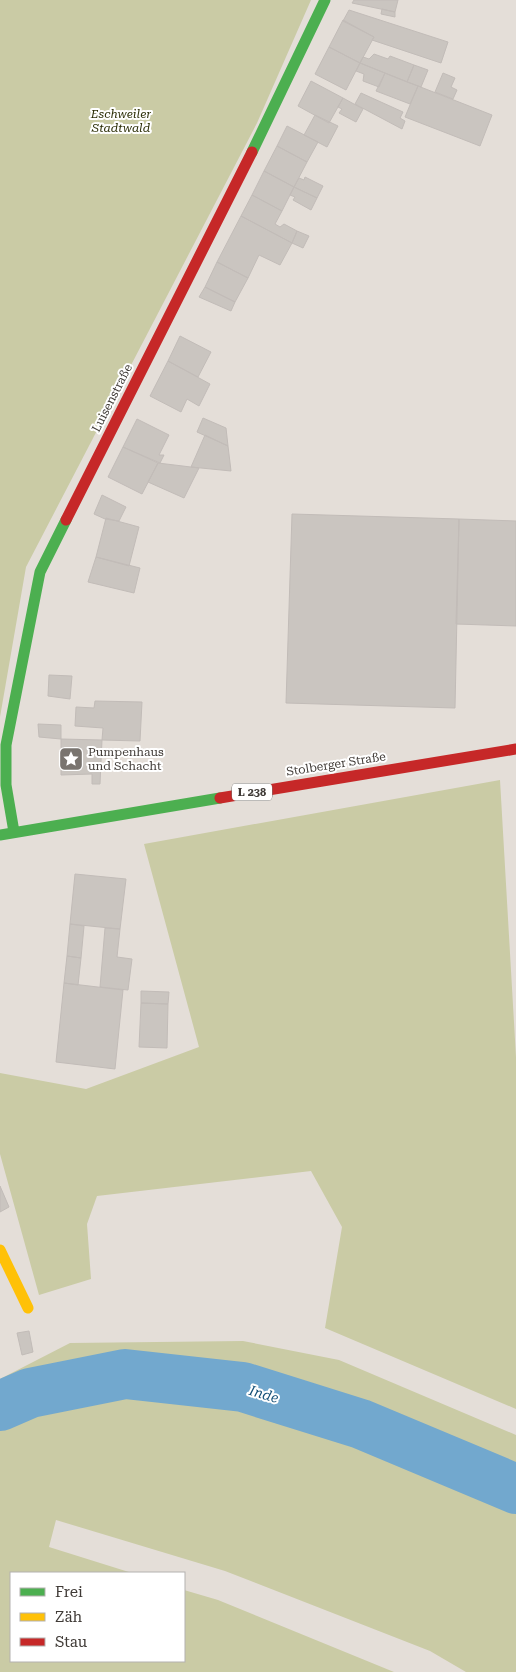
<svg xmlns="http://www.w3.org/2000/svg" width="516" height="1672" font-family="'Roboto Serif',serif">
<rect width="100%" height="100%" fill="#e4ded8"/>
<!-- green -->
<path fill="#cacba5" d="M0,0h311l-54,123 -231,444 -26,150z
M500,780l16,277v352l-191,-81 17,-101 -31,-56 -214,25 -10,28 4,55 -52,16 -39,-141v-81l86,16 113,-42 -55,-203z
M243,1341l96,19 177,75v237h-50l-36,-21 -205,-80 -169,-51 -7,27 83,26h-121v88h173v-71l34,10 176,72h-394v-293l70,-36z"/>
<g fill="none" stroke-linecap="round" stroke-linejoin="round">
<!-- river -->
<path stroke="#72a8ce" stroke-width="50" d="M0,1406l30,-13 95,-19 118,13 118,37 155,65"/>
</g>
<!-- building -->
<path fill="#cac5c0" stroke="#c2bcb8" d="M354,0h44l-3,12 -43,-9z
M382,9l13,3v5l-14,-3z
M349,10l99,32 -7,21 -69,-23 2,-3 -31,-16z
M343,20l31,17 -14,26 -31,-16z
M329,47l31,16 -14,27 -31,-16z
M374,54l14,5 2,-3 24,9 -7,17 -47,-19 3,-6 6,2z
M360,63l25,10 -6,14 -16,-6 1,-7 -8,-3z
M414,65l14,5 -7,17 -14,-5z
M385,73l33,13 -8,18 -34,-13z
M443,73l12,5 -4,9 6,3 -4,9 -18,-7z
M311,81l32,17 -14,25 -31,-17z
M418,86l74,29 -12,31 -75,-29z
M361,93l42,19 -3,6 5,3 -3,8 -47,-25z
M343,98l20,11 -7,13 -17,-9 3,-4 -4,-2z
M315,115l23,11 -11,21 -23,-12z
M287,126l31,16 -11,20 -30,-16z
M277,146l30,16 -13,25 -30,-16z
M264,171l30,16 -12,24 -30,-16z
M305,177l18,9 -6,12 -23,-11 5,-9 5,2z
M294,187l23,11 -6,12 -18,-10 2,-3 -5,-2z
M252,195l30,16 -7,13 5,3 4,-3 13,7 -5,12 -51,-27z
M241,216l51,27 -12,22 -21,-10 -11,23 -31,-16z
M297,231l12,5 -6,12 -11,-5z
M217,262l31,16 -13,24 -30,-15z
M205,287l30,15 -4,9 -32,-14z
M180,336l31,16 -13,25 -30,-16z
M168,361l42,23 -11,22 -12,-7 -6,13 -31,-16z
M203,418l23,10 2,18 -31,-14z
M137,419l32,16 -10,20h5l-4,8 -37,-16z
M205,435l23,11 3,25 -40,-4z
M123,447l35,16 -16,31 -34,-17z
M158,463l41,5 -15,30 -36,-16z
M102,495l24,12 -7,14 -14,-2 -11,-5z
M292,514l167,5 -4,189 -169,-5z
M106,518l33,9 -10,39 -33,-9z
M459,519l57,2v105l-60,-2z
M96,557l44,11 -6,25 -46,-11z
M49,675l23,1 -2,23 -22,-3z
M95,701l47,1 -2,39 -38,-1 1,-12 -28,-2 1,-19 18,1z
M38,724l23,1v14l-22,-2z
M61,739l41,1 -2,44h-8v-10l-31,1z
M75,874l51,5 -6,50 -50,-5z
M70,924l14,2 -3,32 -14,-2z
M105,928l15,1 -3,28 15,2 -4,31 -28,-3z
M67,956l14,2 -3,27 -14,-2z
M64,983l59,7 -8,79 -59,-7z
M141,991l28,1 -1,12 -27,-1z
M141,1003l27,1 -1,44 -28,-1z
M0,1186l9,21 -9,5z
M29,1331l4,21 -11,3 -5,-22z"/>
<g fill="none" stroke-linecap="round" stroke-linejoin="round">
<!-- fast -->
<path stroke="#4caf50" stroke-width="11" d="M252,152l73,-152
M14,832l-8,-47v-40l34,-173 26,-52
M0,835l220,-37"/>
<!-- slow -->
<path stroke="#ffc107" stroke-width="11" d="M0,1250l28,58"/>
<!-- jam -->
<path stroke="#c62828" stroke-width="11" d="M66,520l186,-368
M220,798l296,-49"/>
</g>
<!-- icons -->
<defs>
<symbol id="sight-square" viewBox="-11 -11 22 22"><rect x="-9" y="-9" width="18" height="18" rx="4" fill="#79746f" stroke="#fff"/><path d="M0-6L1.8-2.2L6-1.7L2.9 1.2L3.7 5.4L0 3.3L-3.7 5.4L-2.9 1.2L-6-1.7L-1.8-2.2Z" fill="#fff"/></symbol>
</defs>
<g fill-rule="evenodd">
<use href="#sight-square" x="57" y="745" width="28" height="28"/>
</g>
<g text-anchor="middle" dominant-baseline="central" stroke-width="4" stroke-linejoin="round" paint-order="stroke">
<!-- shield labels -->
<rect fill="#fff" stroke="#797673" stroke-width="1" x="232" y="783.5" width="40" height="17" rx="4"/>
<g font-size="11" font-weight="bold" fill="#403b37">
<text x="252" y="792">L 238</text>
</g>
<!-- park labels -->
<g font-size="12" font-style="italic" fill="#2b2e06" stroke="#fff">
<text x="121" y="114">Eschweiler<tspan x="121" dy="14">Stadtwald</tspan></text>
</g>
<!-- street labels -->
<g font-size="12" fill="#403b37" stroke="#fff">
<text transform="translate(112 398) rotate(-63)">Luisenstraße</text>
<text transform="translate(336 764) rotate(-9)">Stolberger Straße</text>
</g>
<!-- poi labels -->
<g font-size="12" fill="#403b37" stroke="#fff" text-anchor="start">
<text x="88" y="752">Pumpenhaus<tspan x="88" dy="14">und Schacht</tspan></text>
</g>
<!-- water labels -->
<g font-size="14" font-style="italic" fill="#155077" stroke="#fff">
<text transform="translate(264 1394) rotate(17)">Inde</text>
</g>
</g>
<!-- legend -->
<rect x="10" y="1572" width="175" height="90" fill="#ffffff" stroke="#b3b1af"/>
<rect x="20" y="1588" width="25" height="8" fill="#4caf50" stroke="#b3b1af"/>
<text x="55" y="1597" font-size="15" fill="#403b37">Frei</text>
<rect x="20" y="1613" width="25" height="8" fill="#ffc107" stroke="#b3b1af"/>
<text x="55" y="1622" font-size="15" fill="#403b37">Zäh</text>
<rect x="20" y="1638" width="25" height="8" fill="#c62828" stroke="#b3b1af"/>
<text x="55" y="1647" font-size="15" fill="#403b37">Stau</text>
</svg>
